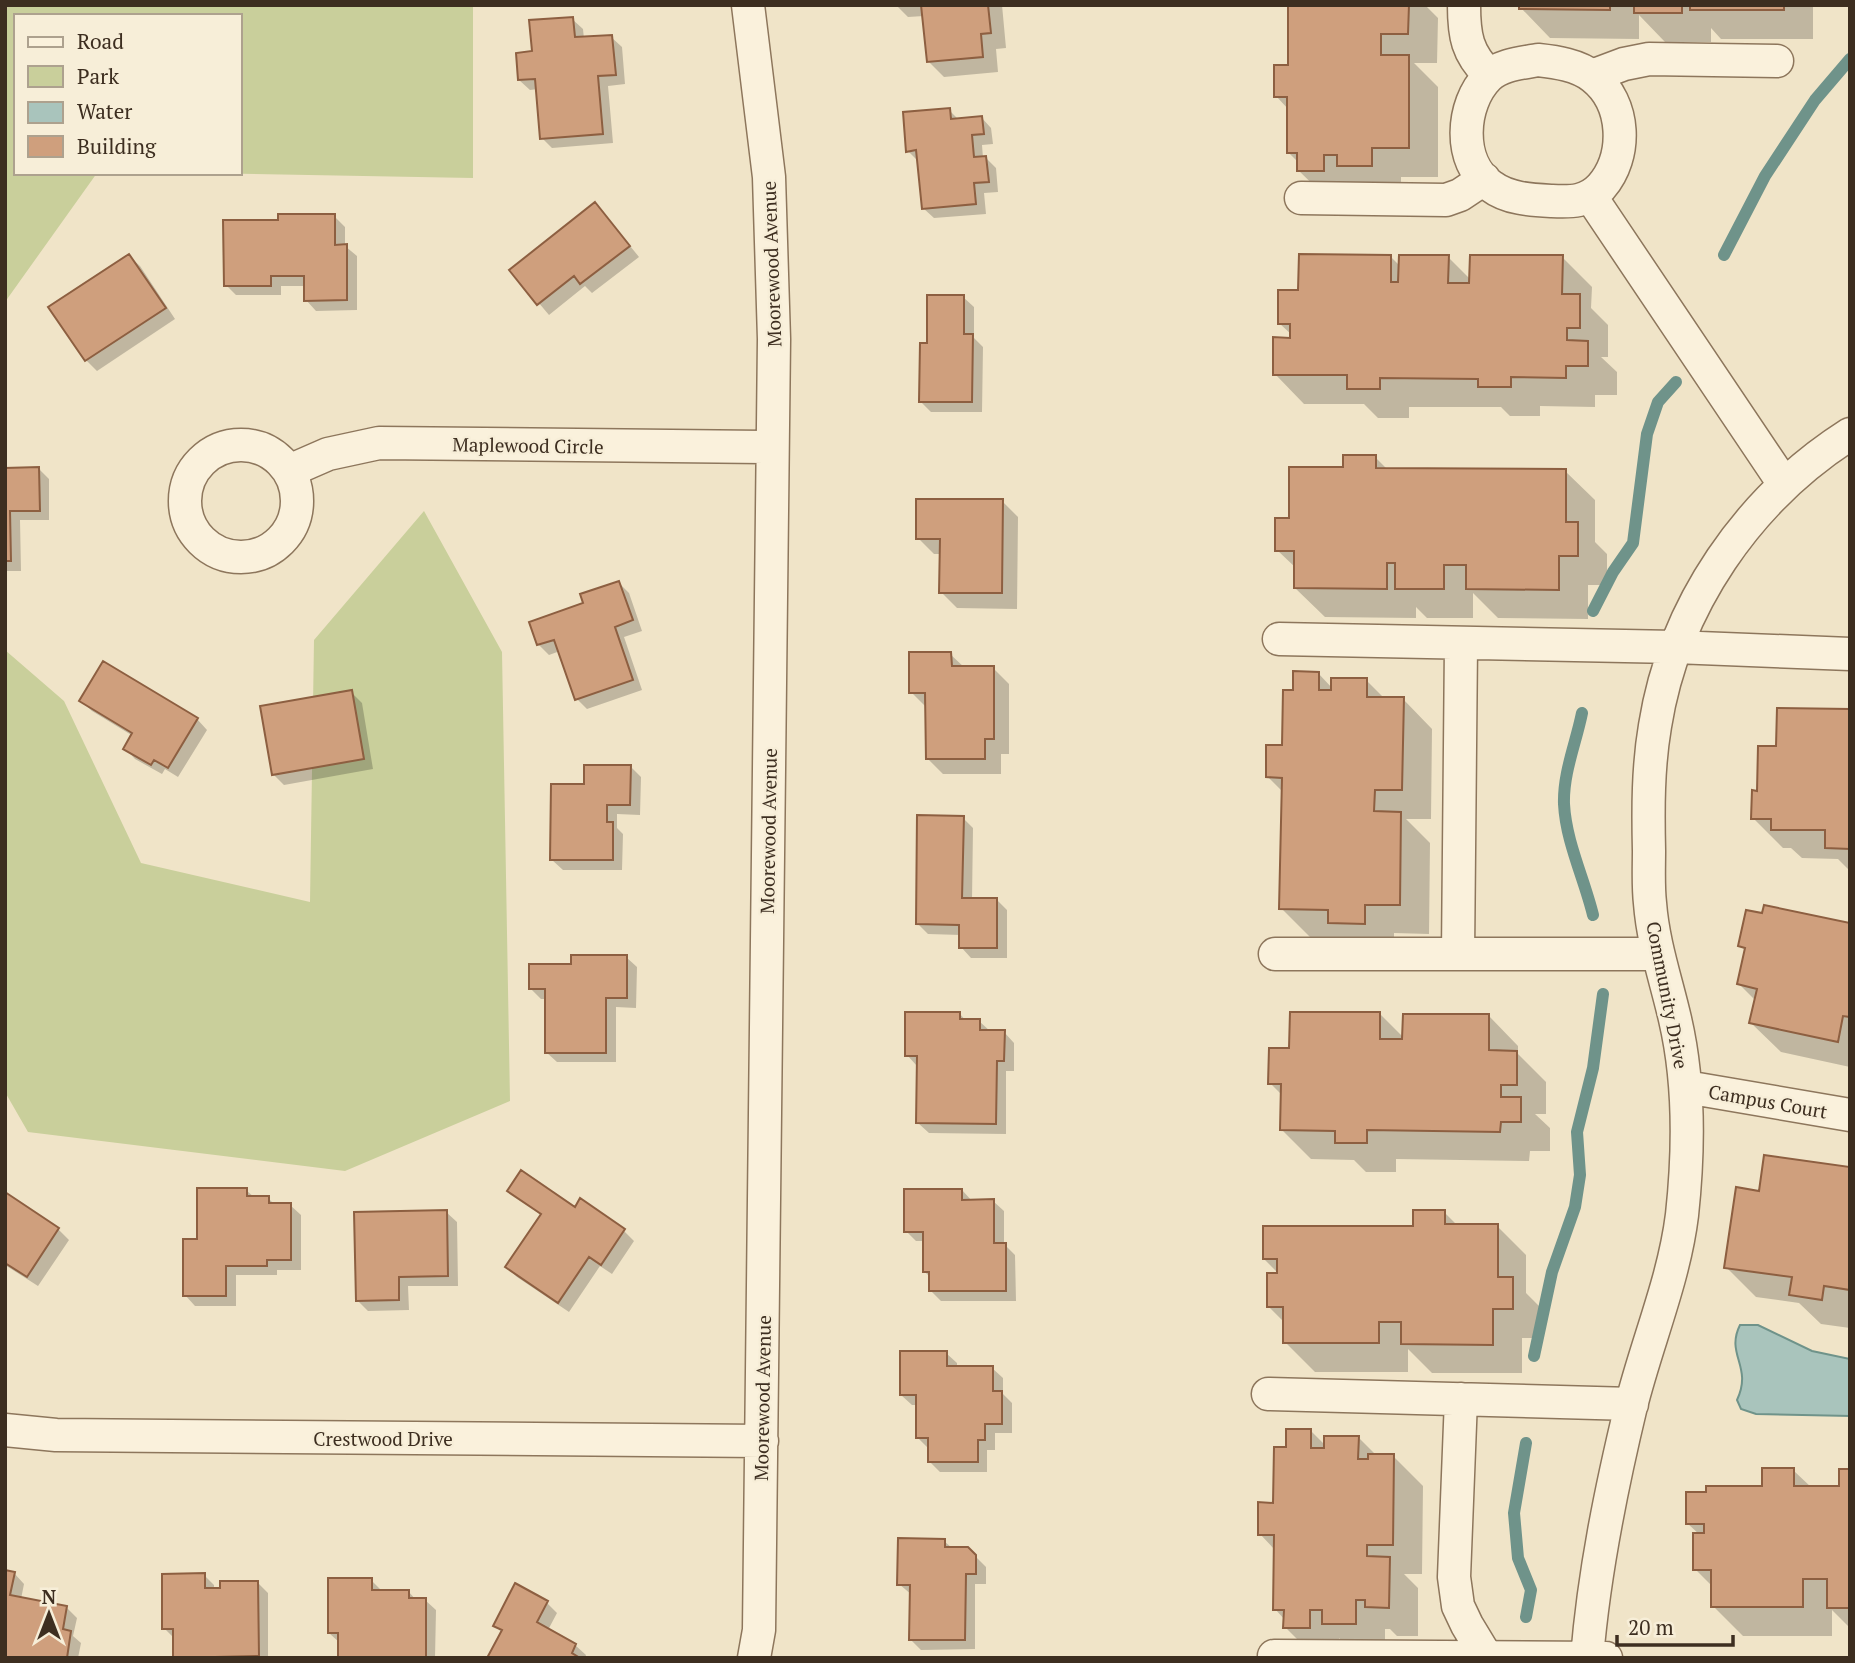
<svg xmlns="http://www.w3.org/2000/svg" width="1855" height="1663" font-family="'PT Serif',serif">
<rect width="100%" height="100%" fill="#f0e4c8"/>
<!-- green -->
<path fill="#c9cf9b" d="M5,5h468v173l-277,-5h44v-157h-224v157h81l-92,129z
M424,511l78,141 8,449 -165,70 -317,-39 -23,-40v-442l59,51 77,162 169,39 4,-262z"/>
<!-- water -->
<path fill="#a9c4bc" stroke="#6f938a" stroke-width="2" d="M1740,1325h18l54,26 38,8v57l-94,-2 -15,-5 -4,-9c16,-34 -12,-45 3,-75z"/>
<!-- shadow -->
<path fill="#0003" d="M896,5h106l4,43 -10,1 2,23 -54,5 -16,-16 -4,-45 -16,1z
M1290,5h148l-12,1 12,12 -1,45h-23l24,24v90h-37v18l-72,5 -30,-29v-8l-10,-10v-43l-13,-14 14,-29z
M1521,5h310v1h-18v33h-92l-10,-11v14h-46l-26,-27v24l-89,-1 -29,-30z
M572,19l11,10 1,10 27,-2 11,10 3,37 -17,2 5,57 -61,5 -10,-10 -4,-49 -8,1 -11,-10 15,-27z
M949,110l10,10 22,-3 10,11 2,16 -11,1 1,13h3l10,10 2,24 -14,1 2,21 -52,4 -11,-10 -4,-46 -11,-11z
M605,215l34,42 -47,36 -7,-7 -36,29 -38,-45z
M334,216l11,11v19l12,10v54l-41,1 -10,-11v-14h-25v9h-45l-10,-10 54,-63z
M129,256l11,10 35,53 -78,52 -11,-11 -35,-53z
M1391,257l9,9 48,-9 23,23 91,-23 30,30 -1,21 17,17v32h-7l16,15v23h-22v12l-55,-1v10h-30l-9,-9h-92v11h-31l-14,-14h-60l-29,-30 17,-35v-4l-13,-12 21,-31z
M963,297l11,10v31l9,9 -1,65h-51l-10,-10 7,-57z
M1375,457l13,13 177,1 30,29v42l12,12v31h-19v34l-90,-1 -25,-25v25h-46l-11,-11v11l-91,-1 -30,-29 1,-20 -19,-18 14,-30 54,-51z
M5,469h34l10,10v41h-29l1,51h-16z
M1002,501l16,16 -1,92 -60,-1 -16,-16v-38h-7l-16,-16z
M619,583l10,10 13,38 -18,6 18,53 -55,19 -10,-10 -17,-48 -11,4 -11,-11 47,-40z
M950,654l15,14h28l16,16v70h-8v20h-58l-16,-16v-50l-16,-16z
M1318,673l15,16 33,-9 19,19h18l29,30 -1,90h-25l24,24 -1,91 -35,-1v20l-48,-14 -35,-1 -30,-30 2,-116 -16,-16 16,-29 12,-55z
M351,692l11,11 11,66 -89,16 -11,-11z
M81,701l116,18 10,11 -29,47 -13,-8 -3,5 -27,-15 -10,-11 8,-12 -41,-25z
M1850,711v160l-12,-12 -36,-1 -11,-10h-8l-30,-30 6,-25 19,-45z
M630,766l11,11 -1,38 -23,-1v14l6,6 -1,36h-59l-11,-10 33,-74z
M963,818l10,10 -1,72h25l10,10v48h-36l-10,-11v-12l-33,-1 -10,-10z
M1850,925v142l-69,-15 -30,-29 5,-22 -17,-17 7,-33 -6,-6z
M626,957l11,10 -1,41 -20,-1v55h-59l-11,-10 1,-53h-6l-10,-10 41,-24z
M960,1014l6,7h13l12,11h13l10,11v28h-8v63l-77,-1 -11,-10 -1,-57 -10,-11z
M1380,1014l24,24 85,-22 29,30v8l28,28v32h-11l15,14v23h-20l-1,10 -133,-2v13h-30l-12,-12 -43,-1 -29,-29v-35l-12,-12 21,-34z
M1850,1169v159l-29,-4 -22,-21 -43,-6 -30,-30 34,-74z
M246,1190l9,8h13l7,7h15l11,10v55h-24v5h-41v31h-41l-10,-11z
M962,1190l10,11h21l11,10v33l11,11 1,46h-75l-10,-10v-13l-7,-7v-30h-8l-10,-10z
M509,1191l66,18 5,-8 44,30 10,10 -22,33 -12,-8 -31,46 -52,-35 -10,-10 35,-51z
M5,1194l53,35 11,11 -31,46 -33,-21z
M446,1212l11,10 1,64h-50l1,24 -41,1 -11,-11z
M1444,1212l14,14h39l29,29v38l15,15v30h-19v35h-90l-24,-24v23h-93l-30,-30v-19l-16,-16 11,-32 -16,-16 150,-31z
M946,1353l11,10v5h35l11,10v16l9,9v30h-17v17h-8v22h-47l-11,-11 -1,-13 -10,-10v-33h-6l-11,-10z
M1311,1431l15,15 32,-9 19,19h16l30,30 -1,88h-18l14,14v48h-21l-7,-7h-5v24h-32l-14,-15v19h-24l-30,-30v-7l-10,-11v-59l-15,-16 15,-29 13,-57z
M1793,1470l19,18h28l10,-17v157l-18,-18v26h-89l-30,-30v-19l-18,-18 5,-34 -13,-12 77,-36z
M944,1541l8,7h15l19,19v17h-11v65l-54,1 -10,-10 1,-45 -13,-11z
M5,1572l9,1 10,11 -3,15 45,8 11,11 -4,18 8,7 -3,15h-73z
M204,1575l10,10v4l43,-7 11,11v65h-93v-19l-11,-11z
M371,1580l10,10 27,1 8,9h9l11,10 -1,48h-95v-15l-11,-10z
M547,1603l10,10 -9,17 27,15 11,10 -1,3h-96l13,-25 -7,-8z"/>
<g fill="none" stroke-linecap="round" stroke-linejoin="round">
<!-- stream -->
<path stroke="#6f938a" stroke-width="12" d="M1724,255l41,-79 50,-76 35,-41
M1593,611l20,-39 20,-29 14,-109 11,-32 18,-20
M1582,713c-6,30 -19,60 -18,91 2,38 20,74 29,111
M1534,1356l18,-84 23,-65 5,-32 -3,-43 16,-64 10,-74
M1526,1443l-12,70 4,45 13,32 -5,27"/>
</g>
<!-- building -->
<path fill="#cf9f7d" stroke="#8d5f41" stroke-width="2" d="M921,5h67l3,28 -10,1 2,23 -56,5z
M1288,5h121l-1,29h-27v21h28v93h-37v18h-35v-11h-13v16h-27v-18h-10v-56h-13v-32h14z
M1519,5h91v5l-91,-1z
M1634,5h48v8h-48z
M1690,5h94v5h-94z
M573,17l2,20 37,-2 4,40 -18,1 5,58 -63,5 -5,-60 -17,1 -2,-27 16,-2 -3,-31z
M950,108l1,11 31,-3 2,18 -12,1 2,22 12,-1 3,26 -15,1 2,21 -54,5 -6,-59 -10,2 -3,-40z
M595,202l35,44 -50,38 -6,-8 -37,29 -28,-35z
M278,214h57v31l12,-1v56l-43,1v-25h-33v10h-47l-1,-66h55z
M129,254l37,54 -81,53 -37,-54z
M1299,254l92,1v27h7l1,-27h50l-1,28h21l1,-28h93l-1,39h18v34h-13v12l21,1v25h-22v12l-55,-1v10h-33v-8l-98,-1v11h-33v-14h-74v-38l17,1v-14h-12v-34h20z
M927,295h37v39h9l-1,68h-53l1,-59h7z
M1343,455h33v13l190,1v53h12v34h-19v34l-93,-1v-24h-22v24h-49v-26h-8v26l-93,-1v-37h-19v-33h14v-51h54z
M39,467l1,44h-30l1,50h-6v-93z
M916,499h87l-1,94h-63l1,-54h-24z
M619,581l14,39 -18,7 18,53 -58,20 -21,-60 -17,5 -8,-23 54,-19 -3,-9z
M909,652h42l1,14h42v73h-9v20h-59l-1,-66h-16z
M103,661l95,57 -30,50 -14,-8 -3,5 -28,-16 9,-16 -53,-32z
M1293,671l26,1v18h12v-12h36v19h37l-2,93h-27l-1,21 27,1 -1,93h-35v19l-37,-1v-13l-49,-1 3,-131 -16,-1v-32h16l1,-55h10z
M352,690l12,69 -92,16 -12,-69z
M1777,708l73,1v140l-25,-1v-18h-54v-11h-20l1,-29 5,1 1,-45h18z
M584,765h47l-1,40h-23v17h6v38h-63l1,-76h33z
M917,815l47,1 -2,82h35v50h-38v-23l-43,-1z
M1764,905l86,18v94l-7,-1 -5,26 -89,-19 8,-34 -20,-5 8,-36 -7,-2 8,-36 16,3z
M571,955h56v43h-21v55h-61v-64h-16v-25h42z
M905,1012h55v7h20v11h25l-1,31h-7l-1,63 -80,-1 1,-67h-12z
M1290,1012h90v27h22l1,-25h86v36l28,1v34h-16v12h20v25h-20l-1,10 -133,-2v13h-32v-12l-55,-1 1,-46h-13l1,-36h20z
M1764,1155l86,12v123l-26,-4 -2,14 -33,-5 3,-18 -68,-9 12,-81 23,4z
M521,1170l54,37 5,-9 45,31 -24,36 -12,-8 -31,46 -53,-36 36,-53 -34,-23z
M197,1188h50v8h22v7h22v57h-24v6h-41v30h-43v-57h14z
M904,1189h58v11l32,-1v44h12v48h-77v-19h-6v-40h-19z
M5,1192l54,36 -32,49 -22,-14z
M447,1210l1,66 -49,1v23l-43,1 -2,-89z
M1413,1210h32v14h53v53h15v32h-20v36l-92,-1v-22h-22v21h-96v-36h-16v-34h10v-14h-14v-33h150z
M900,1351h47v15h46v25h9v33h-17v16h-7v22h-50v-24h-12v-43h-16z
M1286,1429h25v19h13v-12h35l-1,23h10v-5h26l-1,91h-26v11l23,1 -1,51 -24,-1v-7h-9v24h-34v-14h-12v18h-27l1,-18h-11l1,-75h-16v-33l15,1 1,-56h12z
M1762,1468h32v18h45v-17h11v139h-23v-29h-24v28h-92v-37h-18v-37h11v-9h-18v-32h20v-6h56z
M898,1538l47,1v8h23l8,8v19h-10l-1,66h-56l1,-55h-13z
M5,1570l10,2 -5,23 57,11 -4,23 8,2 -4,27 -62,-1z
M205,1573v15h15v-7h38l1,75 -86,2v-29h-11v-55z
M328,1578h44v12h37v8h17v60h-88v-25h-10z
M515,1583l33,18 -11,21 39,22 -4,9 8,5h-93l15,-28 -9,-4z"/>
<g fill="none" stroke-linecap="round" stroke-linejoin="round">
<defs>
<path id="street" d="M748,5l21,172 5,162 -15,1291 -5,28
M1464,5c0,31 3,48 25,70
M1538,60c18,2 40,5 55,17 33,26 35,79 8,110 -14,15 -29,15 -49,14 -20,-1 -44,-2 -61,-15 -34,-24 -30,-82 -3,-109 12,-12 33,-14 50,-17z
M1592,76l32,-12 25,-5 128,2
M1591,197l193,287
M1301,198l145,2 14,-5 24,-16
M185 501a56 56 0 1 1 112 0a56 56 0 1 1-112 0Z
M289,471l39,-17 51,-11 393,4
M1279,639l396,8 175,7
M1275,954h383
M1458,954l3,-310
M1686,1087l164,28
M1268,1394l364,10
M1461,1399l-7,178 4,29 9,19 20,33
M5,1430l51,5 706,6
M1274,1656l332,2
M1587,1658c7,-86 24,-169 44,-252 16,-64 43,-126 51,-191 7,-65 8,-132 -7,-196 -9,-39 -22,-76 -25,-116 -2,-17 -1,-35 -1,-52 -1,-42 -1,-84 6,-125 19,-120 93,-227 195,-292"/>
</defs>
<!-- street casing -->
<use href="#street" stroke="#8d765c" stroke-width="35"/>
<!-- street -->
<use href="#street" stroke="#faf1dc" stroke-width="32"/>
</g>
<g text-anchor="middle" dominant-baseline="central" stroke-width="5" stroke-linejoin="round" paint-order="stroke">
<!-- street labels -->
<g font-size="19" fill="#3d2e20" stroke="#f7eed8">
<text transform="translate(771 264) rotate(-92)">Moorewood Avenue</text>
<text transform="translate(528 445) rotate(1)">Maplewood Circle</text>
<text transform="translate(768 831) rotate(-89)">Moorewood Avenue</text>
<text transform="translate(1668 995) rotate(79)">Community Drive</text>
<text transform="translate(1768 1101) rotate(10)">Campus Court</text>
<text transform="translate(762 1398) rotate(-89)">Moorewood Avenue</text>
<text x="383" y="1438">Crestwood Drive</text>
</g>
</g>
<!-- border -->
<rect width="1855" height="1663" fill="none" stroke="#3d2e20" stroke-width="14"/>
<!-- legend -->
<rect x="14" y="14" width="228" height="161" fill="#f7eed8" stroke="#ada18e" stroke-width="2"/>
<rect x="28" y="37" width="35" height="10" fill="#faf1dc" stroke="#ada18e" stroke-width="2"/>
<text x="77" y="49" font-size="21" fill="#3d2e20">Road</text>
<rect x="28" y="66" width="35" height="21" fill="#c9cf9b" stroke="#ada18e" stroke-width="2"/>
<text x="77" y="84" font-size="21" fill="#3d2e20">Park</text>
<rect x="28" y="102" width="35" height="21" fill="#a9c4bc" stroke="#ada18e" stroke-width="2"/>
<text x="77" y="119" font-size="21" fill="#3d2e20">Water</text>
<rect x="28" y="136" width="35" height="21" fill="#cf9f7d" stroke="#ada18e" stroke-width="2"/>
<text x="77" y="154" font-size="21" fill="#3d2e20">Building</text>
<!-- north arrow -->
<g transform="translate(49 1614)" stroke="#f7eed8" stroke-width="5" paint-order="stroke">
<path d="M0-5L12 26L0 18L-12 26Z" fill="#3d2e20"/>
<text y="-10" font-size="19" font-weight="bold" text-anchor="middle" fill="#3d2e20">N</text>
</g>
<!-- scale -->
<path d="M1617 1635v10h116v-10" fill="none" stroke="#3d2e20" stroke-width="3.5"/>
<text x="1628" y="1635" font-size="21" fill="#3d2e20" stroke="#f7eed8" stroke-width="5" paint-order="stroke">20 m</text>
</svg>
